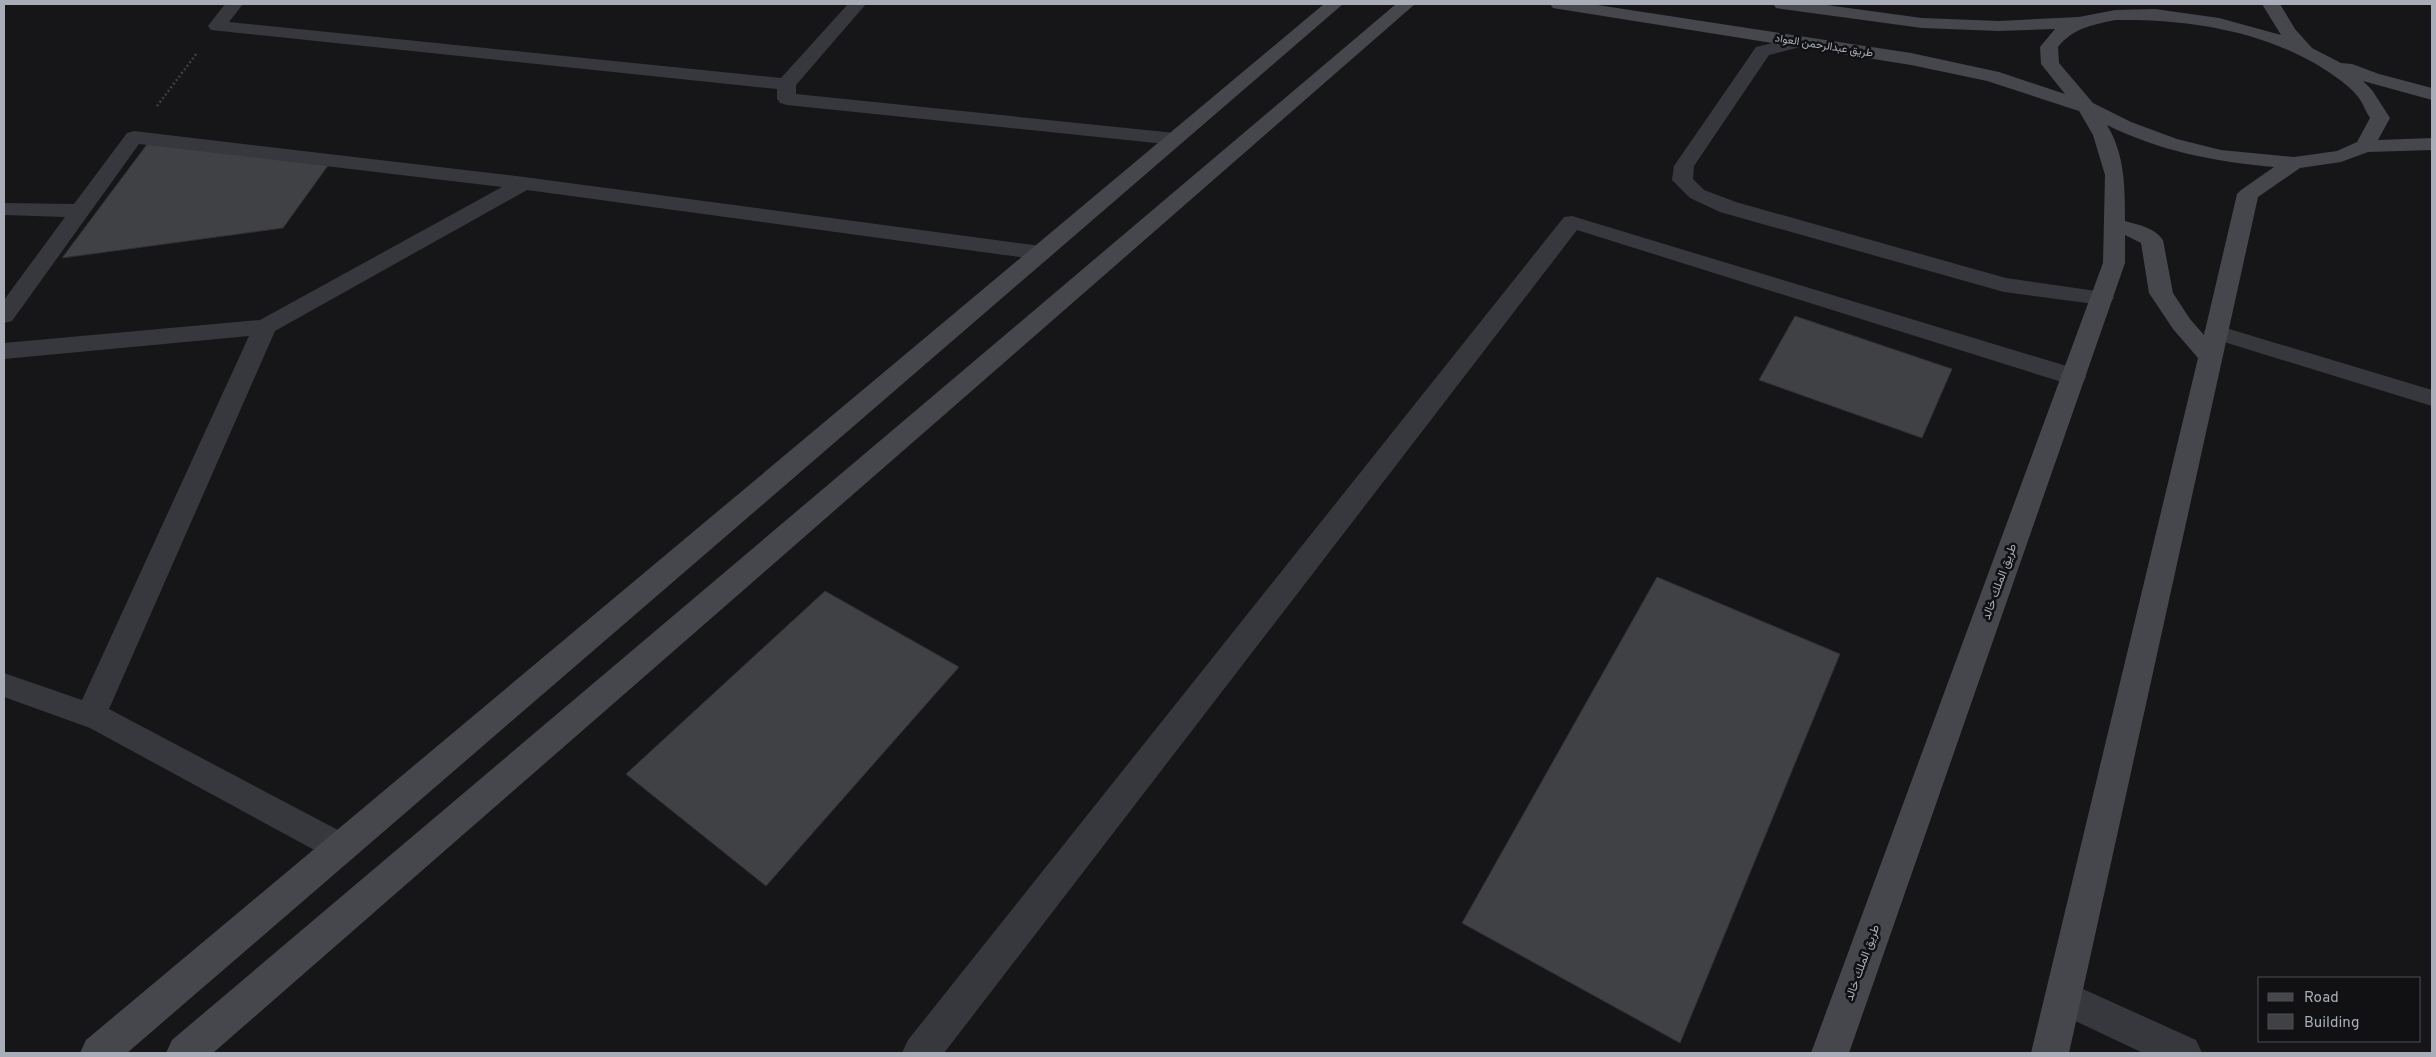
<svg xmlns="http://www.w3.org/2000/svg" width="2436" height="1057" font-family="Overpass,Vazirmatn,sans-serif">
<rect width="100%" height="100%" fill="#161618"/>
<!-- building -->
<path fill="#404145" stroke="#303034" d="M148,143l184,17 -49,68 -221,30z
M1795,316l157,53 -30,69 -163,-58z
M1657,577l183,77 -160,389 -218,-120z
M825,591l134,76 -193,219 -140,-112z"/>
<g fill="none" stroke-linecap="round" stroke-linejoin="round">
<!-- path -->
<path stroke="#3d3f44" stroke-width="2.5" stroke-dasharray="2 2.5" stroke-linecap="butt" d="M157,106l40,-53"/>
<!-- street -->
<path fill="#37383d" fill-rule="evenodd" d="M225,4h18l-14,18 552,56 67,-74h18l-70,81v9l379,39 7,2 3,4 -3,4 -7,2 -388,-40 -7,-2 -3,-4v-10l-566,-59 -3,-4z
M1798,37l6,1 3,4 -3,4 -35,9 -75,111 -1,13 11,11 32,12 270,76 104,15 4,5 -4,5 -8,2 -98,-13 -284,-80 -30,-14 -18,-18 2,-14 82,-119z
M134,131l390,46 517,69 8,2 3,5 -3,5 -8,2 -514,-70 -252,141 -166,378 244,129 5,10 -5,10 -12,5 -12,-5 -239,-130 -86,-31v-24l78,27 167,-364 -245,23v-16l256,-23 242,-133 -363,-43 -127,177 -8,2v-23l61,-83 -61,-2v-12l70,1 53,-71z
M1572,216l511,155 3,6 -3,6 -9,2 -9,-2 -488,-153 -633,823h-42l6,-13 656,-823z
M2216,325l216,65v16l-224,-69 -4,-5 4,-5z
M2063,980l133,60 6,13h-59l-93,-44 -5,-12 5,-12z"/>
<!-- secondary -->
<path fill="#45474d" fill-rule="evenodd" d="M1324,4h19l-1216,1049h-47l6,-13z
M1396,4h19l-1202,1049h-47l6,-13z
M1550,4h41l320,49 88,19 66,22 -24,-30 -1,-17 15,-18 -56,2 -77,-3 -140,-19 -6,-1 -3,-4h46l103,14 77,3 80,-4 36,-7 40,-1 64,9 62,17 -19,-31h18l15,25 17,19 29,15 11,1 27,10 53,14v12l-69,-19 9,9 18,28 -12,22 54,-2v12l-64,2 -27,10 -41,6 -42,29 -189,856h-38l167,-695 -25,-29 -24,-36 -8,-50 -16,-8v28l-276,790h-38l292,-790 2,-88 -12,-40 -14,-24 -92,-30 -76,-16 -352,-56 -6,-1zM2115,20c72,-1 147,10 209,49 12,8 26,17 35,29 4,6 7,14 11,20l-13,24 -20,9 -43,6 -73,-7 -44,-11 -46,-17 -38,-19 -34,-40 -1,-16c15,-19 34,-22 57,-27zM2107,125c52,26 109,37 167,42l-33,23 -4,4 -33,141 -14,-16 -17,-26 -10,-53c-8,-12 -24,-15 -38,-19 0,-34 0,-66 -18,-96z"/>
</g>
<g text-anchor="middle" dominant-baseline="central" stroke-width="5" stroke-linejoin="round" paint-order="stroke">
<!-- far-street labels -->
<g font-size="11" fill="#a8adb8" stroke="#111113">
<text transform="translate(1824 46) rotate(9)">طريق عبدالرحمن العواد</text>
</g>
<!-- street labels -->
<g font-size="12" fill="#a8adb8" stroke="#111113">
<text transform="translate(2000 582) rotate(-70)">طريق الملك خالد</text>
<text transform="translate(1863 963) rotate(-70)">طريق الملك خالد</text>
</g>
</g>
<!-- border -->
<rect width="2436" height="1057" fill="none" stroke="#a8adb8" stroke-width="10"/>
<!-- legend -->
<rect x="2258" y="977" width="162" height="65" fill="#111113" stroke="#4d4f55"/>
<rect x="2268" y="993" width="25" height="8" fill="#45474d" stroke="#4d4f55"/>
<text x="2304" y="1002" font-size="15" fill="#a8adb8">Road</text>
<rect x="2268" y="1014" width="25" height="15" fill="#404145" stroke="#4d4f55"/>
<text x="2304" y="1027" font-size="15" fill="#a8adb8">Building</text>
</svg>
